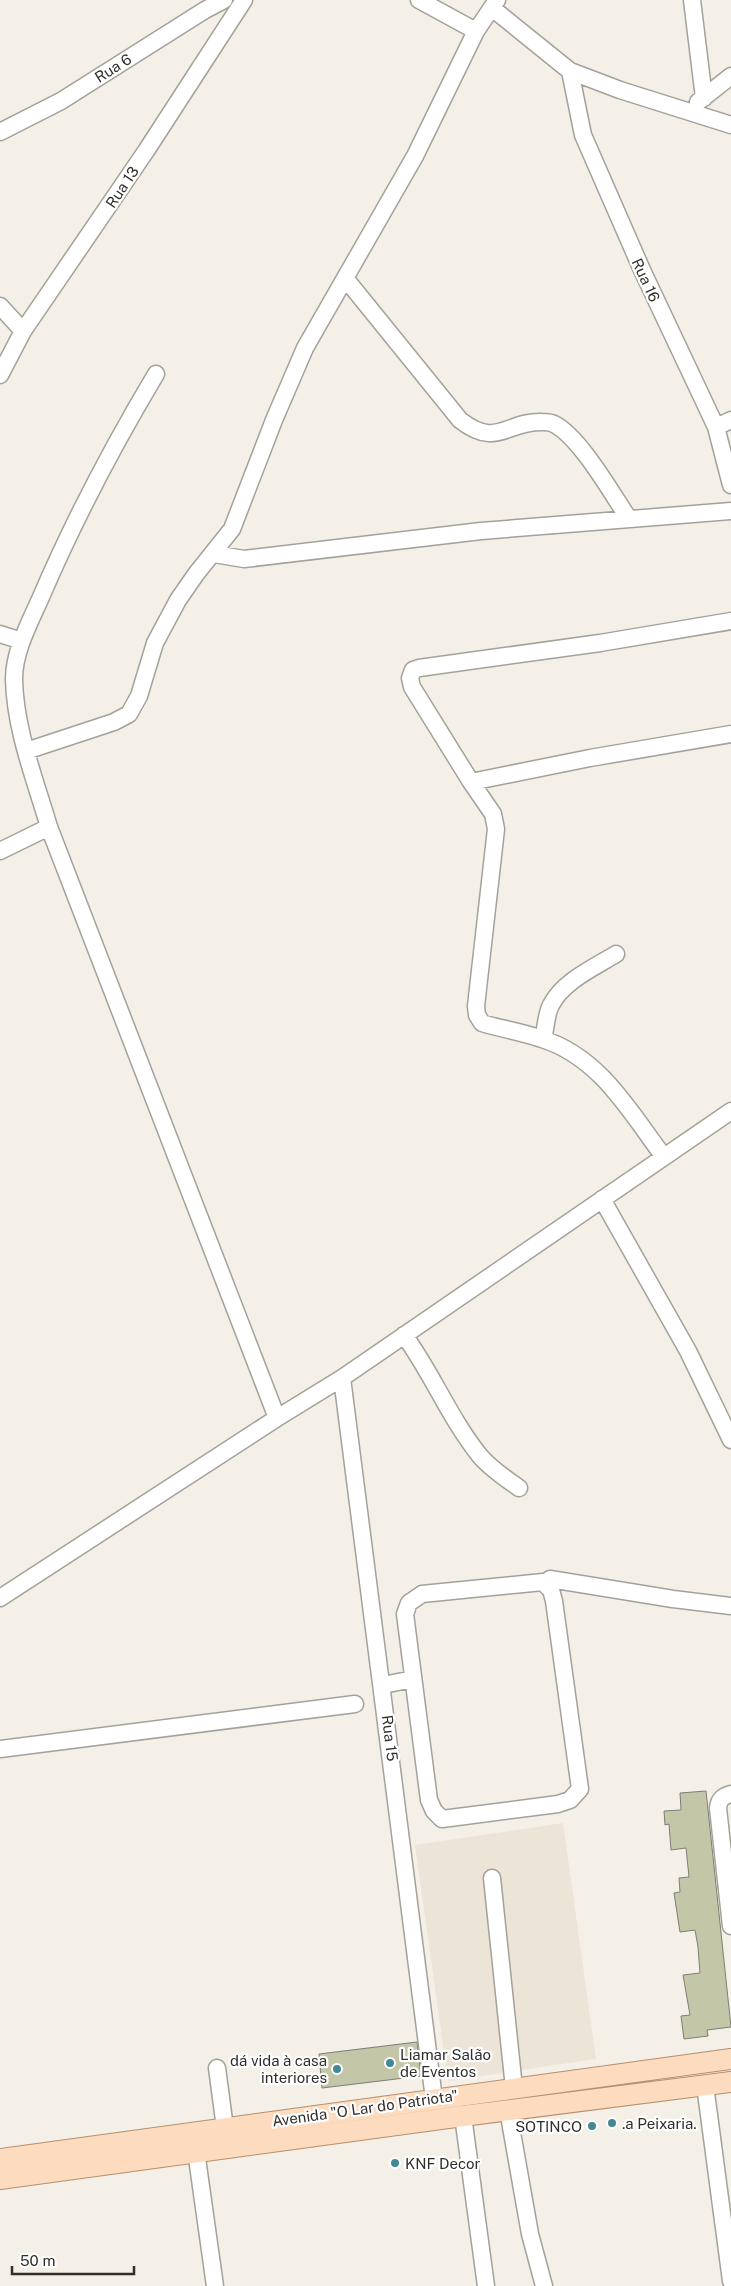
<svg xmlns="http://www.w3.org/2000/svg" width="731" height="2286" font-family="'Public Sans',sans-serif">
<rect width="100%" height="100%" fill="#f4f0e7"/>
<!-- built -->
<path fill="#ece4d6" d="M563,1823l33,236 -148,22 -33,-236z"/>
<!-- building -->
<path fill="#c4c6a8" stroke="#7d7e75" d="M706,1791l25,236 -24,3 1,6 -24,3 -3,-23 9,-1 -7,-40 17,-2 -2,-26 -3,-17 -15,2 -6,-39 6,-1 -1,-14 10,-1 -3,-29 -15,2 -2,-26 -4,1 -1,-14 17,-1 -1,-17z
M417,2042l4,34 -99,12 -3,-34z"/>
<g fill="none" stroke-linecap="round" stroke-linejoin="round">
<defs>
<path id="minor" d="M419,0l57,31
M692,0l12,98
M492,8l78,63 50,19 111,35
M570,71l13,64 59,135 74,157 15,58
M698,102l33,-26
M0,132l61,-31 144,-91 19,-10
M345,278l115,142c37,29 46,1 82,2 4,0 9,0 12,2 26,13 58,70 75,95
M0,306l23,25
M156,374c-43,72 -82,146 -115,223 -11,25 -27,54 -27,82 1,51 21,100 35,148l228,591
M0,375l23,-44 123,-180 98,-151
M716,427l15,-7
M214,554l30,5 237,-28 250,-20
M0,634l22,7
M26,751l88,-29 15,-8 10,-18 16,-53 23,-43 18,-26 36,-45 42,-109 31,-72 110,-192 61,-125 21,-31
M471,782l119,-24 141,-24
M0,851l49,-24
M543,1039c3,-11 3,-25 8,-34 12,-24 44,-38 65,-51
M664,1157c-34,-45 -64,-100 -122,-118 -20,-7 -40,-10 -60,-16l-5,-8 -1,-9 20,-177 -3,-15 -22,-32 -59,-95 -2,-9 3,-8 6,-2 181,-25 131,-22
M602,1199l86,152 43,89
M404,1335c28,38 46,84 76,121 11,13 25,22 39,32
M342,1378l92,721
M550,1579l123,20 58,7
M543,1582l8,8 3,11 26,188 -10,11 -12,4 -116,15 -8,-8 -5,-11 -24,-186 4,-11 13,-9z
M0,1598l277,-180 65,-40 389,-267
M383,1685l30,-6
M0,1749l355,-45
M731,1794c-8,2 -12,5 -13,14l13,118
M492,1878l22,210
M217,2068l8,60
M705,2085l26,196
M508,2110l22,124 14,52
M463,2116l23,170
M196,2151l19,135"/>
<path id="major" d="M0,2159l731,-100
M0,2179l463,-63 268,-34"/>
</defs>
<!-- minor casing -->
<use href="#minor" stroke="#a4a199" stroke-width="19"/>
<!-- major casing -->
<use href="#major" stroke="#b58f6f" stroke-width="22"/>
<!-- minor -->
<use href="#minor" stroke="#fff" stroke-width="16"/>
<!-- major -->
<use href="#major" stroke="#fddbbe" stroke-width="20"/>
</g>
<!-- markers -->
<g fill="#438993" stroke="#fff" stroke-width="2">
<circle cx="390" cy="2063" r="5"/>
<circle cx="337" cy="2069" r="5"/>
<circle cx="612" cy="2123" r="5"/>
<circle cx="592" cy="2126" r="5"/>
<circle cx="395" cy="2163" r="5"/>
</g>
<g text-anchor="middle" dominant-baseline="central" stroke-width="4.5" stroke-linejoin="round" paint-order="stroke">
<!-- street labels -->
<g font-size="15" fill="#302e2b" stroke="#fff">
<text transform="translate(113 68) rotate(-32)">Rua 6</text>
<text transform="translate(122 187) rotate(-56)">Rua 13</text>
<text transform="translate(646 280) rotate(65)">Rua 16</text>
<text transform="translate(390 1738) rotate(83)">Rua 15</text>
<text transform="translate(365 2108) rotate(-8)">Avenida "O Lar do Patriota"</text>
</g>
<!-- poi labels -->
<g font-size="15" fill="#302e2b" stroke="#fff" text-anchor="start">
<text x="400" y="2054">Liamar Salão<tspan x="400" dy="17">de Eventos</tspan></text>
<text x="327" y="2060" text-anchor="end">dá vida à casa<tspan x="327" dy="17">interiores</tspan></text>
<text x="622" y="2123">.a Peixaria.</text>
<text x="582" y="2126" text-anchor="end">SOTINCO</text>
<text x="405" y="2163">KNF Decor</text>
</g>
</g>
<!-- scale -->
<path d="M12 2266v8h122v-8" fill="none" stroke="#302e2b" stroke-width="2.5"/>
<text x="20" y="2266" font-size="15" fill="#302e2b" stroke="#ffffff" stroke-width="4" paint-order="stroke">50 m</text>
</svg>
